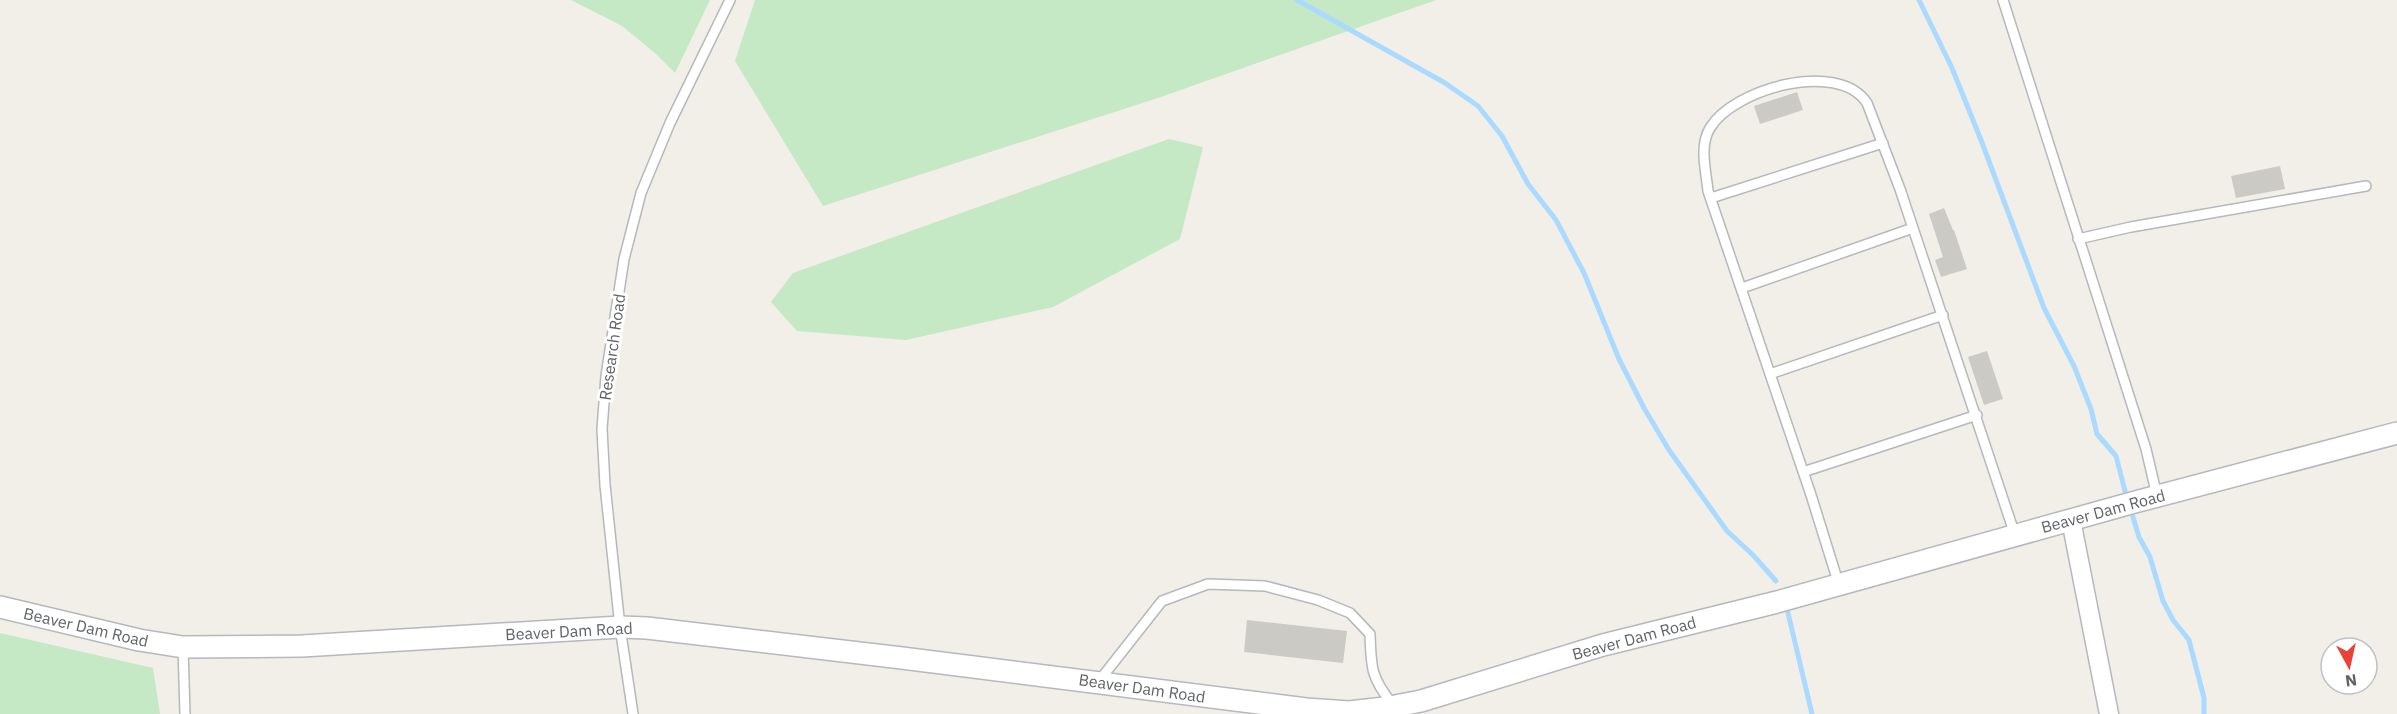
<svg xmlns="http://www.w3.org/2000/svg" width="2397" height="714" font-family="'IBM Plex Sans',sans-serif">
<rect width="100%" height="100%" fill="#f1efe8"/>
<!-- green -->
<path fill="#c5e8c5" d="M571,0h139l-35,73 -20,-20 -33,-27z
M755,0h681l-275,97 -338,109 -88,-145z
M1169,139l34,8 -23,92 -127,68 -147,33 -109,-9 -26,-29 22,-29z
M0,633l153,35 7,46h-160z"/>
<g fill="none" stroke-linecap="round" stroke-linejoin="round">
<!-- stream -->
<path stroke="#aadaff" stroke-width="5" d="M1297,0l148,83 33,23 24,30 26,48 28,36 28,53 35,86 25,49 25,42 58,81 26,24 23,26
M1919,0l33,68 29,72 63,168 30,58 17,43 6,25 19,22 9,35
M2133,517l6,20 11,20 13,44 10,19 16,20 15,58v16
M1788,613l24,101"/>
</g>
<!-- building -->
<path fill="#cccac5" d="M1797,92l6,18 -43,14 -6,-18z
M2280,166l5,23 -49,9 -5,-22z
M1944,208l9,22h1l13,39 -26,8 -6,-17 8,-3 -14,-43z
M1987,351l16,48 -19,6 -16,-48z
M1247,620l100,11 -4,32 -99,-11z"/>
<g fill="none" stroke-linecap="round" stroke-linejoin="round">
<defs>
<path id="service" d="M2003,0l143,449 11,47
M1711,198l172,-55
M2078,239l53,-12 235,-41
M1742,288l171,-60
M1770,374l173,-59
M1803,472l174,-57
M1839,585l-28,-90 -103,-304c-2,-20 -9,-45 2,-63 23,-39 128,-69 157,-25l33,86 115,346
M183,647l2,67
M1099,681l63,-80 46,-17 57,2 53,14 32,13 20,21c1,34 1,44 23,71
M633,714l-13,-87 -15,-142 -3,-56 4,-53 18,-117 17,-66 29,-70 60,-123"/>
<path id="minor" d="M2071,520l38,194"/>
<path id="tertiary" d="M0,607l139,33 44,7 119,-1 318,-19 27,1 255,30 404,51 43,3 36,-4 36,-7 182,-56 174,-43 358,-100 262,-69"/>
</defs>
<!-- service casing -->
<use href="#service" stroke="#b5b8bc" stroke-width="12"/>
<!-- minor casing -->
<use href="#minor" stroke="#b5b8bc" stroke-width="21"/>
<!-- tertiary casing -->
<use href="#tertiary" stroke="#b5b8bc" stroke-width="24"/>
<!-- service -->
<use href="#service" stroke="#fff" stroke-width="9"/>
<!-- minor -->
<use href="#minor" stroke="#fff" stroke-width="18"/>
<!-- tertiary -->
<use href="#tertiary" stroke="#fff" stroke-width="21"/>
</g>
<g text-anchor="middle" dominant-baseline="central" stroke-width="6" stroke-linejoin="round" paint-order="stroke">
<!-- street labels -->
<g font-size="16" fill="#5f6368" stroke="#fff">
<text transform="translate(612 347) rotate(-82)">Research Road</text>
<text transform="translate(2103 511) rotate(-15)">Beaver Dam Road</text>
<text transform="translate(86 627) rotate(13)">Beaver Dam Road</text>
<text transform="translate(569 631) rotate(-3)">Beaver Dam Road</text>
<text transform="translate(1634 638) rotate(-15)">Beaver Dam Road</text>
<text transform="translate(1142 688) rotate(8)">Beaver Dam Road</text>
</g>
</g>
<!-- north arrow -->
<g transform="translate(2349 666) rotate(172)"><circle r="28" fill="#ffffff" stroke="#bfc1c3" stroke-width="1.5"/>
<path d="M0-4.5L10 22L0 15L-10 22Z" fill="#ea4335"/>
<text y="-9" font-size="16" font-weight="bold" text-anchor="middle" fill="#5f6368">N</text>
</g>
</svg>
